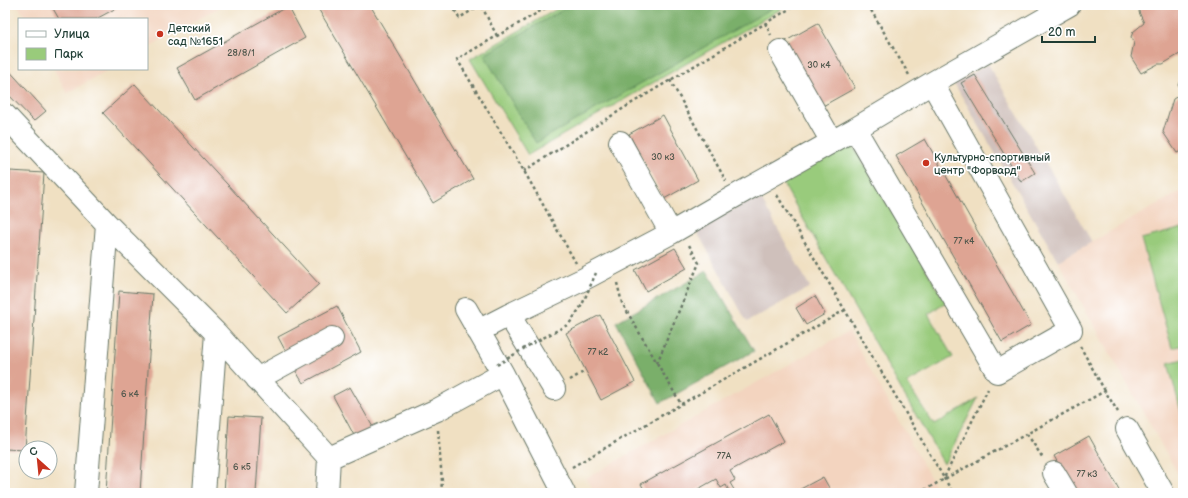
<svg xmlns="http://www.w3.org/2000/svg" width="1188" height="498" font-family="'Balsamiq Sans',sans-serif">
<rect width="100%" height="100%" fill="#fff"/>
<filter id="ink" filterUnits="userSpaceOnUse"><feTurbulence type="fractalNoise" baseFrequency=".025" numOctaves="2"/><feDisplacementMap in="SourceGraphic" scale="8" xChannelSelector="R" yChannelSelector="G"/><feConvolveMatrix kernelMatrix="1 2 1 2 8 2 1 2 1" color-interpolation-filters="sRGB"/></filter>
<filter id="wash" filterUnits="userSpaceOnUse"><feTurbulence type="fractalNoise" baseFrequency=".012" numOctaves="4" result="noise"/><feDisplacementMap in="SourceGraphic" scale="16" xChannelSelector="R" yChannelSelector="G"/><feGaussianBlur stdDeviation="0.9" result="paint"/><feColorMatrix in="noise" values="0 0 0 0 0 0 0 0 0 0 0 0 0 0 0 0 0 1.4 0 .05"/><feComposite in="paint" operator="in"/></filter>
<g filter="url(#wash)">
<rect width="100%" height="100%" fill="#f0e0c2"/>
<!-- built -->
<path fill="#f3d4bf" d="M18,5h206l-77,43v-29h-121z
M54,69h56l-43,24z
M1183,190v293l-125,-222z
M849,331l90,162h-344l-9,-15z"/>
<!-- industrial -->
<path fill="#cfc0bb" d="M988,64l104,178 -34,19 -104,-178z
M759,195l51,92 -63,35 -51,-92z"/>
<!-- green -->
<path fill="#99cb7b" stroke="#5c8458" d="M564,5h224l-260,150 -58,-96z
M850,141l96,162 -18,11 25,43 -46,26 27,42 44,-27 -34,66 -163,-284z
M1183,228v117l-11,3 -31,-109z
M1183,359v60l-15,-56z"/>
<!-- forest -->
<path fill="#7aaf6b" stroke="#4c7650" d="M571,5h207l-242,138 -52,-88z
M707,271l47,80 -94,52 -44,-81z"/>
<g id="blocks">
<!-- building -->
<path fill="#dea493" d="M51,5h71l-26,14h-37z
M316,5h54l103,174 -40,24z
M1145,5h38v47l-20,12h-5l-17,9 -10,-16 3,-15 -3,-5 2,-5 11,-9 -5,-11 1,-4z
M288,6l17,32 -110,62 -18,-32z
M818,23l37,65 -34,19 -37,-65z
M5,66l41,45 -12,10 -29,-30z
M975,75l60,98 -14,9 -60,-99z
M1183,81v69l-6,3 -14,-21 10,-33 10,-6 -5,-9z
M135,84l184,200 -32,29 -184,-200z
M663,115l35,65 -34,19 -35,-65z
M925,139l106,186 -29,17 -106,-186z
M10,171l34,2 -19,277 -20,-1v-199z
M675,248l12,20 -41,23 -11,-21z
M119,291l34,3 -13,199h-34z
M815,296l10,18 -19,11 -10,-17z
M337,306l24,46 -58,31 -9,-15 48,-26 -9,-15 -47,25 -8,-15z
M600,315l35,67 -34,18 -35,-67z
M350,387l24,42 -18,10 -23,-43z
M769,414l15,27 -54,30 5,9 -5,3 6,10h-6l-4,-8 -5,3 -5,-9 -25,14h-45l-5,-9z
M229,416l32,2 -5,75h-32z
M1089,436l32,57h-46l-21,-37z
M823,477l9,16h-39z"/>
</g>
</g>
<g filter="url(#ink)">
<use href="#blocks" fill-opacity="0" stroke="#687666" stroke-width="1"/>
<g fill="none" stroke-linecap="round" stroke-linejoin="round">
<defs>
<path id="minor" d="M780,51l52,91
M5,115l102,109 109,109 113,125 108,-48 66,-36
M855,129l142,243 74,-42 -139,-247
M620,142l51,91
M466,309l37,65 61,119
M509,315l45,74
M478,331l31,-16 75,-36 87,-46 50,-29 134,-75 77,-46 137,-78
M257,379l75,-41
M1127,429l36,64
M1054,473l12,20
M86,493l21,-269
M204,493l12,-160
M327,493l2,-35"/>
</defs>
<!-- minor casing -->
<use href="#minor" stroke="#687666" stroke-width="24"/>
<!-- path -->
<path stroke="#687666" stroke-width="2.5" stroke-dasharray="3 3" stroke-linecap="butt" d="M452,5l7,13 22,-13 16,31
M551,5l-94,54 67,112 52,92
M868,5l41,70
M765,23l6,12
M670,80l56,101
M524,171l108,-68 164,-98
M777,195l167,283 44,-89
M617,283l5,20 59,101
M1080,346l25,45
M657,363l42,-100 -10,-18
M570,380l15,-9
M438,430l4,51 -1,12
M1027,434l16,24
M572,467l273,-157
M944,478l9,15
M919,493l186,-102 13,21"/>
<!-- minor -->
<use href="#minor" stroke="#fff" stroke-width="22"/>
<!-- path-bridge -->
<path stroke="#687666" stroke-width="2.5" stroke-dasharray="3 3" stroke-linecap="butt" d="M497,365l31,-19 41,-22 13,-19 14,-32"/>
</g>
</g>
<!-- markers -->
<g fill="#c8321e" stroke="#fff" stroke-width="1.5">
<circle cx="160" cy="34" r="4"/>
<circle cx="926" cy="163" r="4"/>
</g>
<g text-anchor="middle" dominant-baseline="central" stroke-width="3.5" stroke-linejoin="round" paint-order="stroke">
<!-- number labels -->
<g font-size="9" fill="#4f574c">
<text x="241" y="53">28/8/1</text>
<text x="819" y="65">30 к4</text>
<text x="663" y="157">30 к3</text>
<text x="964" y="241">77 к4</text>
<text x="598" y="352">77 к2</text>
<text x="130" y="394">6 к4</text>
<text x="724" y="456">77А</text>
<text x="242" y="467">6 к5</text>
<text x="1087" y="474">77 к3</text>
</g>
<!-- poi labels -->
<g font-size="11" fill="#1f3d34" stroke="#fff" text-anchor="start">
<text x="168" y="28">Детский<tspan x="168" dy="13">сад №1651</tspan></text>
<text x="934" y="157">Культурно-спортивный<tspan x="934" dy="13">центр "Форвард"</tspan></text>
</g>
</g>
<!-- margin -->
<rect width="1188" height="498" fill="none" stroke="#fff" stroke-width="20"/>
<!-- legend -->
<rect x="18" y="18" width="130" height="52" fill="#ffffff" stroke="#a5b1ae"/>
<rect x="26" y="31" width="20" height="6" fill="#ffffff" stroke="#a5b1ae"/>
<text x="54" y="38" font-size="12" fill="#1f3d34">Улица</text>
<rect x="26" y="48" width="20" height="12" fill="#99cb7b" stroke="#a5b1ae"/>
<text x="54" y="58" font-size="12" fill="#1f3d34">Парк</text>
<!-- north arrow -->
<g transform="translate(38 460) rotate(333)"><circle r="19" fill="#ffffff" stroke="#a5b1ae"/>
<path d="M0-3L7 15L0 10L-7 15Z" fill="#c8321e"/>
<text y="-6" font-size="11" font-weight="bold" text-anchor="middle" fill="#1f3d34">С</text>
</g>
<!-- scale -->
<path d="M1042 36v6h53v-6" fill="none" stroke="#1f3d34" stroke-width="2"/>
<text x="1048" y="36" font-size="12" fill="#1f3d34" stroke="#ffffff" stroke-width="3" paint-order="stroke">20 m</text>
</svg>
